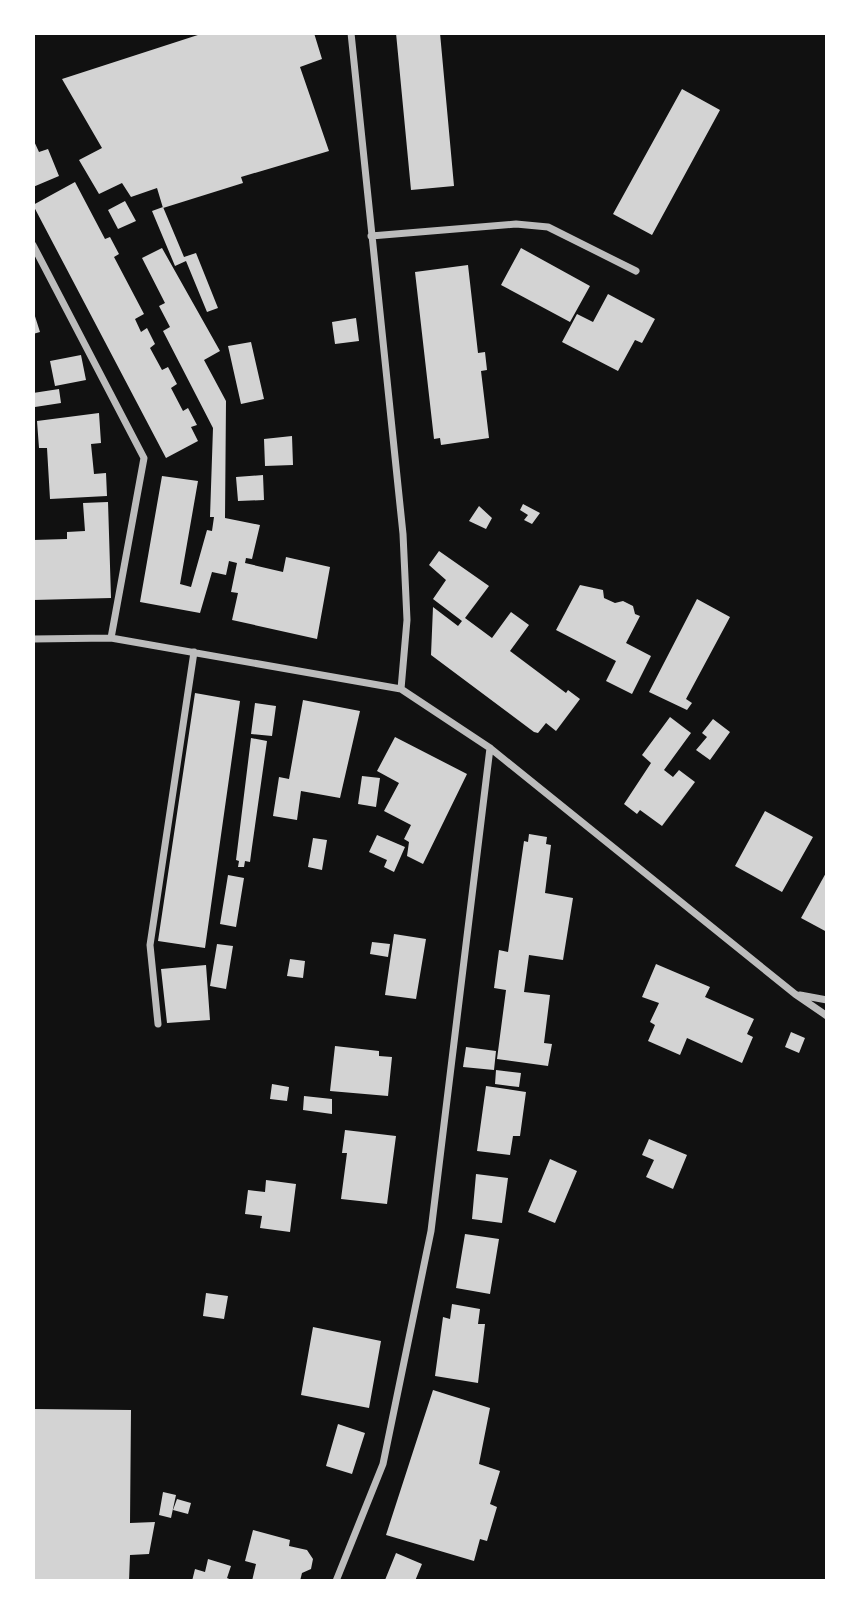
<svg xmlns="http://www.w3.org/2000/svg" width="860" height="1614" font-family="'Work Sans',sans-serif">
<rect width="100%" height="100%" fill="#111"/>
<!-- building -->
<path fill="#d3d3d3" d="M204,33h110l8,26 -22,8 29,84 -88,26 2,6 -80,25 -6,-20 -26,9 -9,-14 -23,11 -20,-34 23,-12 -40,-69z
M396,33h44l14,153 -43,4z
M682,89l38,21 -68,125 -39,-21z
M33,139l6,13 9,-3 11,27 -26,11z
M75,182l30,57 5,-2 9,17 -5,3 30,57 -9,5 6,13 6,-4 8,16 -5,4 12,22 6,-3 9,17 -6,4 12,23 5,-3 9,17 -6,2 7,14 -32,17 -133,-253z
M125,201l11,20 -18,8 -10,-19z
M163,207l21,50 12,-4 22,55 -11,4 -21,-51 -11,5 -23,-55z
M162,248l58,103 -16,9 22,41 -1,117 35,7 -8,34 -6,-1 -1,5 38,9 3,-15 44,10 -13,72 -85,-19 6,-27 -7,-1 6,-29 -8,-2 -3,14 -14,-3 -12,41 -60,-11 22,-126 36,5 -18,103 11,3 16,-57 5,1 2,-14h-4l3,-89 -50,-97 7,-4 -11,-21 6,-3 -23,-45z
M521,248l69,38 -20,36 -69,-37z
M468,265l10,88 7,-1 2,18 -6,1 8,67 -48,7 -1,-7 -6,1 -19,-167z
M608,294l47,25 -13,24 -7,-3 -17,31 -56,-29 15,-28 16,8z
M33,310l7,22 -7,2z
M356,318l3,23 -24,3 -3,-22z
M251,342l13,57 -23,5 -13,-58z
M81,355l5,25 -31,6 -5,-25z
M59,389l2,14 -26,4 -2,-14z
M99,413l2,30 -10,1 3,30 12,-1 1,23 -57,3 -3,-51h-8l-2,-27z
M292,436l1,29 -28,1 -1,-27z
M263,475l1,25 -26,1 -2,-24z
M108,502l3,96 -78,2v-60l34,-1v-7l18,-1 -2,-28z
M523,504l17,9 -8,11 -8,-4 4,-5 -8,-5z
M479,506l13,12 -6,11 -17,-8z
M439,551l50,35 -24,32 27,20 19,-26 18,13 -19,26 56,42 2,-3 12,9 -24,32 -10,-8 -8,10 -4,-1 -103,-77 2,-48 25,19 4,-5 -29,-22 13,-19 -17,-15z
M580,585l23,5 1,8 11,5 8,-2 10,5 2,8 5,2 -14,27 25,13 -19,38 -26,-13 10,-20 -60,-31z
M697,599l33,18 -44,82 6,4 -5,7 -38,-18z
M195,693l45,8 -35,247 -47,-7z
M303,700l57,11 -20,87 -39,-7 -4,29 -24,-4 6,-39 10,2z
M255,703l21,3 -4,30 -21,-2z
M670,717l21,16 -27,37 9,7 6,-7 16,12 -33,44 -22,-16 -3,4 -13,-10 27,-41 -9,-8z
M713,719l17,13 -20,28 -14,-10 11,-13 -5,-4z
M395,737l72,37 -44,90 -16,-8 2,-14 -5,-3 7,-14 -27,-14 15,-28 -22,-12z
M251,738l16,3 -15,106 -2,15 -5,-1 -1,6h-6l1,-6 -3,-1z
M362,776l18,2 -4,29 -18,-3z
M765,811l48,26 -31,55 -47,-26z
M529,834l18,3 -1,7 5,1 -6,48 28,5 -10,62 -34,-5 -5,37 26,3 -6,48 8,1 -4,22 -51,-7 9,-69 -12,-2 5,-38 9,2 16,-111 4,1z
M377,835l28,12 -11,25 -10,-5 3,-7 -18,-8z
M313,838l14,2 -5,30 -14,-3z
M827,871v61l-26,-14z
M228,875l16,3 -8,49 -16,-3z
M394,934l32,5 -10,60 -31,-4z
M372,942l18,2 -2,13 -18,-3z
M217,944l16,2 -7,43 -16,-3z
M290,959l15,2 -2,17 -16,-2z
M656,964l54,23 -5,10 49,22 -7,15 6,3 -11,26 -55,-25 -7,17 -32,-14 7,-16 -5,-3 9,-19 -17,-6z
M206,965l4,55 -43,3 -6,-54z
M791,1032l14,6 -6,15 -14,-6z
M335,1046l44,5v5l13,1 -4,39 -58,-5z
M466,1047l30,4 -2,19 -31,-3z
M496,1070l25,3 -2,14 -24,-3z
M272,1084l17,3 -2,14 -17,-2z
M486,1086l40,6 -6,44h-7l-3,19 -33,-4z
M304,1096l28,3v15l-29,-4z
M345,1130l51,6 -9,68 -46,-5 6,-46h-5z
M649,1139l38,16 -14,34 -27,-12 8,-17 -12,-5z
M550,1159l27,12 -22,52 -27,-11z
M476,1174l32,4 -6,45 -30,-4z
M266,1180l30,4 -6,48 -30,-4 2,-12 -17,-2 3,-24 17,2z
M465,1234l34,5 -9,55 -34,-6z
M206,1293l22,3 -4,23 -21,-3z
M452,1304l28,5 -2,15h7l-7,59 -43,-7 8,-59 7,2z
M313,1327l68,14 -12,67 -68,-13z
M433,1390l57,18 -11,56 21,7 -10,33 7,3 -10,34 -7,-2 -6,22 -88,-26z
M33,1409l98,1 -1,113 25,-1 -6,32 -19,1 -1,26h-96z
M338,1424l27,9 -13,41 -26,-8z
M163,1492l13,3 -5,23 -12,-3z
M177,1499l14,4 -3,11 -15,-4z
M253,1530l37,10 -1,6 18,4 6,9 -2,10 -9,4 -2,8h-48l4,-17 -11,-3z
M396,1553l26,11 -7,17 -30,-1z
M208,1559l23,7 -4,12 7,3h-42l3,-12 10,3z"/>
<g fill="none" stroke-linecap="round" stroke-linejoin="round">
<!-- minor -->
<path stroke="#bcbcbc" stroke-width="7" d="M351,33l52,501 4,86 -6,69
M371,236l145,-12 32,3 88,44
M33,245l111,213 -33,180
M33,639l78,-1 290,51 89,59 305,246 32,22
M800,995l27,5
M158,1024l-8,-79 44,-293
M336,1581l47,-117 48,-233 59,-483"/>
</g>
<!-- border -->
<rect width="860" height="1614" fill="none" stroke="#ffffff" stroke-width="70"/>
</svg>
